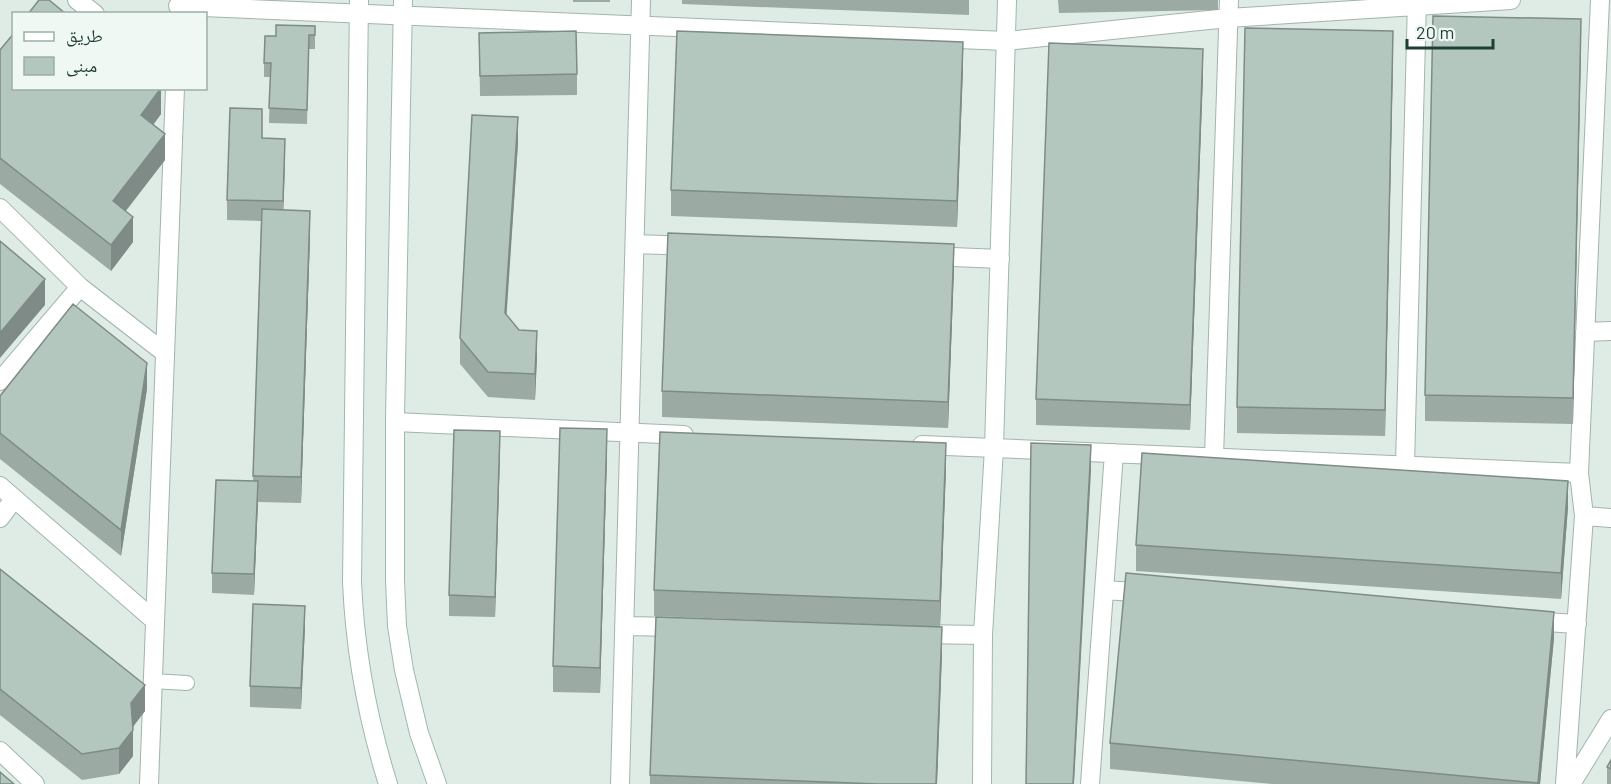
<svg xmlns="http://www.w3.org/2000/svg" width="1611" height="784" font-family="Barlow,'Noto Naskh Arabic',sans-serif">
<rect width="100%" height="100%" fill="#dfece6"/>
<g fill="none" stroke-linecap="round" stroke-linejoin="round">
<defs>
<path id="lane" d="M152,681l35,2"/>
<path id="street" d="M77,0l18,14
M178,6l828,35 222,-23 283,-18
M0,208l80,79 85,66
M635,244l57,2
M929,256l71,3
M1585,332l26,-1
M0,381l80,-94
M395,422l289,13
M922,445l657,28
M1214,457l15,-457
M1405,465l12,-465
M0,486l155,135
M1584,516l27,2
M0,518l14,-19
M1105,590l43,3
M1529,621l48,3
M624,626l54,1
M918,634l65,1
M0,751l35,33
M149,784l26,-696
M620,784l21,-784
M1090,784l24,-331
M1565,784l19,-268 -5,-43 21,-473
M1571,784l40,-65"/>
<path id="secondary" d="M359,0l-7,582c3,70 15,135 36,202
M403,0l-8,418v162l2,46 7,44 15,63 18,51
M982,784l1,-149 11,-187 13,-448"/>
</defs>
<!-- lane casing -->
<use href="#lane" stroke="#a1b4ae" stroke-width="16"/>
<!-- street casing -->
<use href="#street" stroke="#a1b4ae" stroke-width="20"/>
<!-- secondary casing -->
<use href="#secondary" stroke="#9cb9af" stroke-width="20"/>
<!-- lane -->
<use href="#lane" stroke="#fff" stroke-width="14"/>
<!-- street -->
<use href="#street" stroke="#fff" stroke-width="18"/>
<!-- secondary -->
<use href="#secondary" stroke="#fff" stroke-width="18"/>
</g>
<!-- wall -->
<path fill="#9baba4" d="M573,0h37v2h-37z
M682,0h287v15l-287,-11z
M1058,0h160v10l-159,3z
M315,26v23h-6l-2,75 -38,-1 1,-46h-6v-14l12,-27z
M479,33l98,41v21l-97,1z
M1581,45l-8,379 -148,-3v-26z
M0,50l161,64 -8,11 12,35 -39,51 7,31 -22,29 -111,-87z
M1393,56l-8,380 -148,-3v-26z
M963,68l-6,159 -286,-11v-26z
M1203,75l-13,355 -154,-5v-26z
M262,138l23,21 -2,51 27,27 -9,266 -43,-1 -4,93 -42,-2v-20l41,-92 8,-260 -34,-1v-20z
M518,143l-12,171 31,43 -2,43 -47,-3 -28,-33v-26z
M954,269l-6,159 -286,-11v-26z
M147,389l-26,167 -121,-97v-63z
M500,451l-5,166 -46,-1v-21z
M607,455l-7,238 -47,-1v-26z
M946,468l-6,159 -286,-11v-26z
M1568,507l-7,92 -425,-28v-26z
M0,569l145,142 -12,16v29l-14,18 -37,6 -82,-65z
M305,627l-4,82 -51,-2v-21z
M1554,638l-14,146h-267l-163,-15v-26z
M942,653l-5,131h-287v-9z
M1611,760v24h-4v-17z"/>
<!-- shaded-wall -->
<path fill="#7e8b86" d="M1581,19v26l-8,379v-26z
M1393,31v25l-8,380v-26z
M963,42v26l-6,159v-26z
M1203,49v26l-13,355v-25z
M161,88v26l-20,27v-26z
M518,117v26l-13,195v-25z
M165,134v26l-52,67v-26z
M285,139v20l-2,63v-21z
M310,211v26l-9,266v-26z
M133,217v25l-22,29v-26z
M954,244v25l-6,159v-26z
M45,279v26l-45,53v-25z
M537,331v26l-2,43v-26z
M147,363v26l-26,167v-26z
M607,429v26l-7,238v-25z
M500,431v20l-5,166v-20z
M946,443v25l-6,159v-26z
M1091,445v26l-17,313h-1z
M258,481v21l-4,93v-21z
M1568,481v26l-7,92v-26z
M305,606v21l-4,82v-21z
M1554,612v26l-14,146h-2z
M942,627v26l-5,131h-1z
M145,685v26l-14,18v-26z
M133,730v26l-14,18v-26z"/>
<!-- building -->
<path fill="#b4c7bf" stroke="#7e8b86" stroke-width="1.5" d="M39,0h10l17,14h-38z
M1433,16l148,3 -8,379 -148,-3z
M276,25l39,1v9h-6l-2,75 -38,-2 2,-45h-7l1,-27h11z
M1245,28l148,3 -8,379 -148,-3z
M576,31l1,43 -97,2 -1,-43z
M677,31l286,11 -6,159 -286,-11z
M14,33v55h147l-20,27 24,19 -52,67 20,16 -22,28 -111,-87v-108z
M1049,43l154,6 -13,356 -154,-6z
M230,108l32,1v29l23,1 -2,62 -56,-1z
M472,115l46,2 -13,196 14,17 18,1 -2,43 -47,-2 -28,-34z
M262,209l48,2 -9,266 -48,-1z
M668,233l286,11 -6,158 -286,-11z
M0,241l45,38 -45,54z
M73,304l74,59 -26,167 -121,-97v-37z
M560,428l47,1 -7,239 -47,-2z
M454,430l46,1 -5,166 -46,-2z
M660,432l286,11 -6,158 -286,-11z
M1031,443l60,2 -18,339h-47z
M1142,453l426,28 -7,92 -425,-28z
M216,480l42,1 -4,93 -42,-1z
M0,569l145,116 -14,18 2,27 -14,18 -37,6 -82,-65z
M1126,573l428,39 -16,171 -428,-40z
M253,604l52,2 -4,82 -51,-2z
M656,617l286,10 -6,157h-58l-228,-9z
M1611,760v9l-4,-2z
M0,772l14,12h-14z"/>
<!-- legend -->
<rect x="12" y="12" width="195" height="78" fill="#f0f8f4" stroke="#9caea8" stroke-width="1.5"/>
<rect x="24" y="32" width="30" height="9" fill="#ffffff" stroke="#9caea8" stroke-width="1.5"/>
<text x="66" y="42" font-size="18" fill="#1e3e36">طريق</text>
<rect x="24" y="57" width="30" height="18" fill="#b4c7bf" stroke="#9caea8" stroke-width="1.5"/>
<text x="66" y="72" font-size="18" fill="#1e3e36">مبنى</text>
<!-- scale -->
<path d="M1407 39v9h86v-9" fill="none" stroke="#1e3e36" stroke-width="3"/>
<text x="1416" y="39" font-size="18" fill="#1e3e36" stroke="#f0f8f4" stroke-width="4.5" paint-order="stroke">20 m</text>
</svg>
